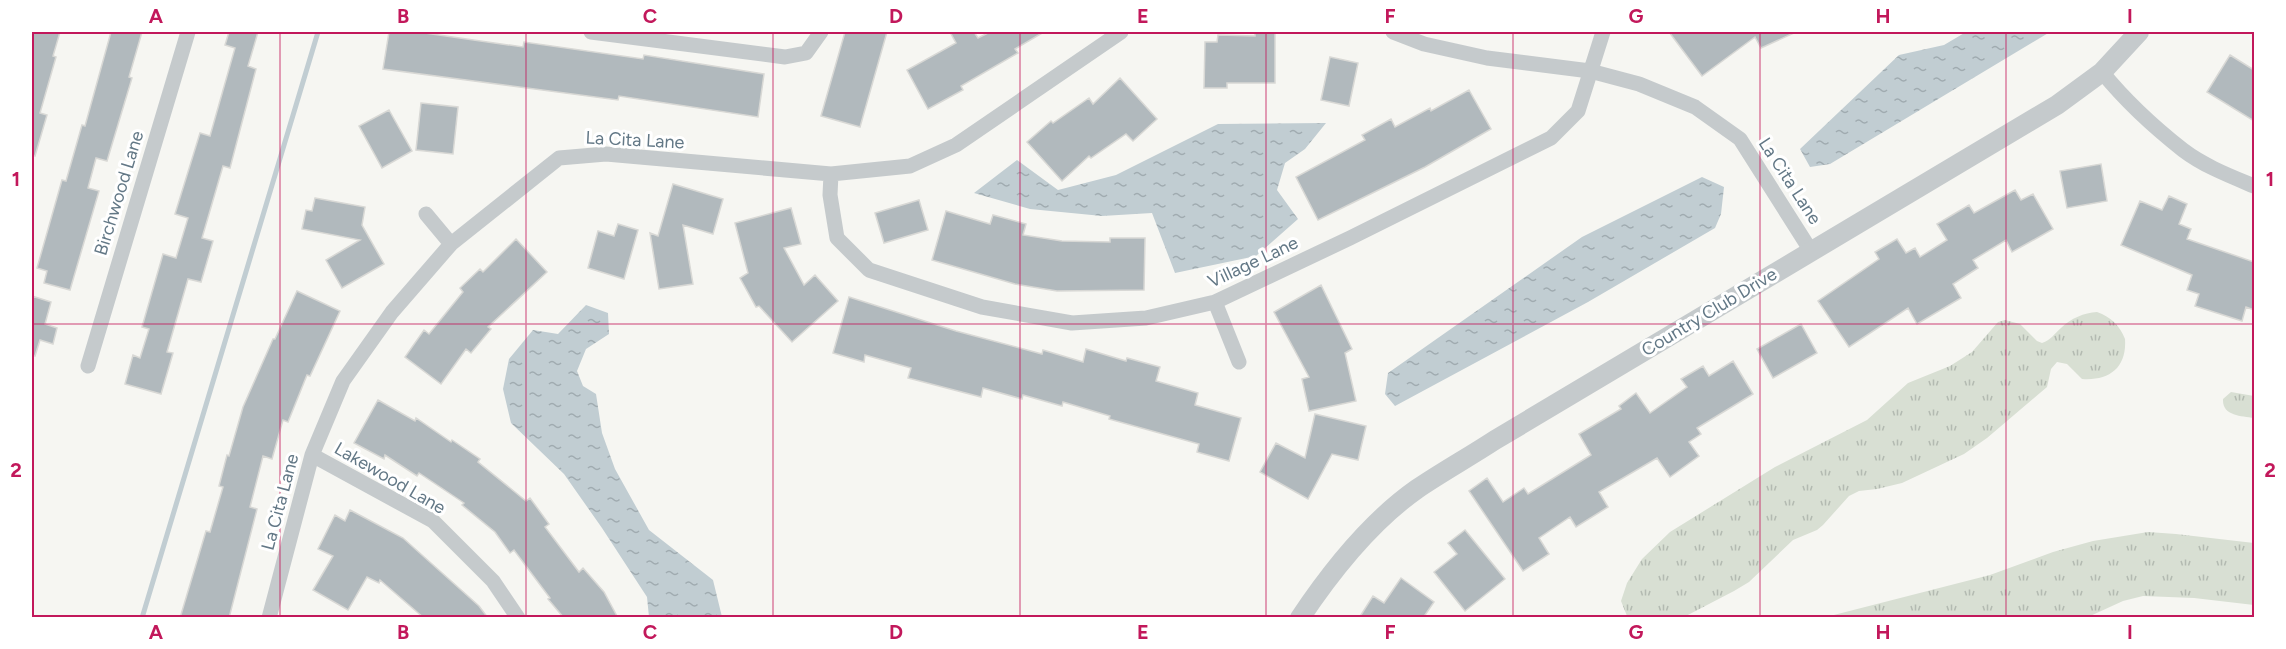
<svg xmlns="http://www.w3.org/2000/svg" width="2286" height="649" font-family="Figtree,sans-serif">
<defs>
<pattern id="grass-tufts" width="24" height="20" patternUnits="userSpaceOnUse" patternTransform="scale(1.5)"><rect width="24" height="20" fill="#d8dfd3"/><path d="M3 7l-1-3M5 7V3M7 7l1-3M15 17l-1-3M17 17v-4M19 17l1-3" fill="none" stroke="#b3bab1"/></pattern>
<pattern id="water-ripples" width="26" height="14" patternUnits="userSpaceOnUse" patternTransform="scale(1.5)"><rect width="26" height="14" fill="#c1cdd2"/><path d="M2 4q2-2 4 0t4 0M15 11q2-2 4 0t4 0" fill="none" stroke="#a0abb0"/></pattern>
</defs>
<rect width="100%" height="100%" fill="#f6f6f2"/>
<!-- grass -->
<path fill="url(#grass-tufts)" d="M2097,312c14,5 23,14 28,27 2,29 -16,42 -43,40l-15,-15 -10,-2 -6,7 -4,18 -60,51 -23,16 -62,29 -25,6 -18,2 -10,5 -26,29 -6,5 -24,10 -44,42 -15,9 -50,26 -57,-1 -6,-15 6,-18 15,-24 28,-27 105,-65 92,-47 41,-37 42,-17 22,-14 26,-30 7,-2 15,4 17,17 5,2c9,-3 12,-9 19,-15 10,-10 23,-15 36,-16z
M2231,392l23,4v22c-13,-2 -32,-2 -31,-19z
M2148,532l28,2 78,9v62l-60,-7 -51,-2 -20,5 -35,16h-262l164,-42 63,-23 40,-11z"/>
<!-- water -->
<path fill="url(#water-ripples)" d="M1966,32h84l-220,132 -20,3 -10,-18 99,-94 45,-10z
M1326,123l-21,26 -20,14 -8,27 21,29 -42,37 -81,17 -23,-60 -50,3 -72,-7 -56,-16 43,-33 41,30 58,-15 102,-51z
M1702,177l22,10 -3,27 -6,14 -127,74 -193,104 -10,-12 3,-21 194,-136z
M586,305l22,8 1,21 -23,15 -9,22 6,15 13,8 6,39 13,36 34,61 64,50 9,37h-73l-2,-20 -45,-69 -38,-54 -53,-51 -8,-34 6,-30 24,-29 25,4z"/>
<g fill="none" stroke-linecap="round" stroke-linejoin="round">
<!-- stream -->
<path stroke="#c1cdd2" stroke-width="5" d="M142,618l176,-586"/>
</g>
<!-- building -->
<path fill="#b1b9bd" stroke="#d8d8d5" stroke-width="1.5" d="M32,32h28l-7,24 3,1 -16,56 7,2 -12,41 -3,-1z
M111,32h31l-13,45 3,1 -25,83 -11,-3 -8,30 11,3 -29,99 -26,-7 3,-12 -10,-3 25,-88 4,1 16,-56 3,1z
M229,32h29l-10,34 8,3 -26,99 -7,-2 -21,72 11,3 -12,41 -13,-3 -21,73 6,1 -12,41 -36,-10 8,-29 7,3 9,-29 -7,-2 21,-73 13,4 12,-40 -13,-4 25,-81 10,3 25,-88 -10,-3z
M389,32h29l105,15 1,-5 119,17 1,-4 120,19 -6,43 -139,-21 -1,4 -235,-31z
M845,32h42l-27,95 -39,-11z
M950,32h24l4,6 12,-6h54l-29,17 3,4 -57,33 2,4 -35,19 -21,-39 49,-27z
M1669,32h127l-35,16 -6,-11 -53,39z
M1255,33h20v50h-48v5h-23l1,-46h12l1,-7 37,1z
M2230,55l24,15v51l-47,-29z
M1330,57l28,6 -9,43 -28,-6z
M1120,78l37,41 -24,22 -7,-7 -35,24 -2,-2 -27,25 -35,-39 24,-21 2,2 36,-25 4,6z
M1469,90l22,39 -66,38 -107,53 -22,-43 69,-37 -3,-5 29,-16 4,8 35,-19 1,3z
M421,103l37,4 -5,47 -37,-4z
M389,110l23,41 -30,17 -23,-42z
M2101,164l6,37 -40,7 -7,-37z
M673,184l50,15 -10,35 -30,-9 10,59 -34,5 -9,-56 8,3z
M2015,190l6,10 12,-6 20,35 -41,23 -6,-12 -33,20 5,8 -25,16 8,14 -44,26 -9,-16 -59,39 -31,-46 61,-42 -4,-7 22,-13 9,14 9,-5 5,9 27,-17 -10,-16 32,-19 5,8z
M2169,196l18,8 -8,20 12,5 -4,10 67,23v48l-8,-3 -4,14 -47,-15 4,-12 -12,-4 5,-15 -71,-30 19,-44 22,9z
M315,198l50,9 -3,18 22,39 -42,24 -16,-28 34,-20 -58,-11 4,-19 6,1z
M919,200l9,30 -44,13 -9,-30z
M791,208l10,36 -17,4 20,37 11,-10 23,26 -46,41 -33,-36 -3,1 -16,-29 8,-5 -13,-50z
M946,211l44,13 3,-9 33,9 -3,11 39,6 48,1v-4h35l-1,52 -87,1 -42,-7 -83,-24z
M618,224l20,6 -14,49 -36,-11 10,-37 16,5z
M516,239l31,33 -59,55 3,2 -20,24 -5,-4 -25,35 -36,-27 19,-27 5,4 34,-42 -3,-4 20,-19 3,3z
M1321,285l31,64 -7,4 11,48 -47,10 -7,-32 7,-2 -35,-65z
M297,291l43,20 -30,65 -3,-1 -19,47 -5,-2 -11,39 -9,-3 -13,51 7,2 -28,109h-49l26,-87 4,1 13,-45 -4,-1 8,-31 2,1 14,-49 30,-68h2z
M32,296l19,6 -6,22 12,4 -4,16 -13,-4 -5,16 -3,-1z
M849,297l107,34 86,23 1,-4 40,12 3,-13 40,12 1,-3 33,9 -4,14 42,12 -3,12 46,13 -12,43 -32,-9 2,-8 -90,-25 1,-3 -47,-14 -1,4 -39,-11 -1,4 -39,-11 -2,9 -73,-19 3,-10 -46,-13 -1,7 -31,-9z
M1801,324l16,29 -44,25 -16,-29z
M1733,361l20,33 -56,34 4,6 -12,8 10,14 -29,21 -13,-19 -58,34 9,15 -32,20 -6,-10 -31,21 10,16 -26,17 -54,-80 18,-13 16,24 21,-14 4,6 63,-39 -12,-21 42,-25 -2,-3 17,-13 14,20 37,-26 -6,-8 22,-13 6,10z
M378,400l37,21 1,-3 35,24 1,-2 28,19 -2,3 48,39 4,-3 19,26 -4,3 34,45 4,-4 21,24 14,26h-54l-16,-19 2,-1 -36,-48 -4,3 -15,-21 -33,-27 2,-2 -45,-30 -2,3 -32,-21 -1,4 -30,-16z
M1315,414l51,12 -8,34 -26,-6 -24,45 -48,-27 16,-29 29,15z
M350,510l53,28 76,68 9,12h-64l-44,-38 -1,3 -12,-6 -19,33 -35,-20 20,-34 -15,-7 17,-34 10,6z
M1465,530l40,49 -40,32 -31,-39 23,-18 -9,-11z
M1401,578l33,24 -11,16h-64l14,-22 11,7z"/>
<g fill="none" stroke-linecap="round" stroke-linejoin="round">
<!-- minor -->
<path stroke="#c5cacc" stroke-width="15" d="M591,32l194,25 21,-4 15,-21
M1393,32l31,12 63,14 103,13 49,13 56,23 45,32 71,112
M2102,72c22,27 53,56 81,78 21,16 47,26 71,36
M831,174l-1,21 7,43 32,32 113,37 90,16 74,-5 69,-16 135,-64 201,-100 27,-27 25,-79
M426,214l25,30
M1215,302l24,60
M88,366l100,-334
M312,455l121,66 60,60 25,37
M269,618l43,-163 31,-74 49,-69 59,-68 108,-86 47,-4 225,20 79,-8 46,-21 165,-113"/>
<!-- tertiary -->
<path stroke="#c5cacc" stroke-width="20" d="M1300,618c32,-48 70,-96 117,-129 25,-17 52,-32 78,-49l562,-335 45,-33 37,-40"/>
</g>
<!-- grid -->
<path fill="none" stroke="#c2185b" stroke-width="1.5" stroke-opacity="0.55" d="M280,32v586M526,32v586M773,32v586M1020,32v586M1266,32v586M1513,32v586M1760,32v586M2006,32v586M32,324h2222"/>
<g text-anchor="middle" dominant-baseline="central" stroke-width="6" stroke-linejoin="round" paint-order="stroke">
<!-- street labels -->
<g font-size="18" fill="#637886" stroke="#fff">
<text transform="translate(635 140) rotate(3)">La Cita Lane</text>
<text transform="translate(1790 181) rotate(57)">La Cita Lane</text>
<text transform="translate(119 193) rotate(-73)">Birchwood Lane</text>
<text transform="translate(1253 262) rotate(-25)">Village Lane</text>
<text transform="translate(1709 312) rotate(-31)">Country Club Drive</text>
<text transform="translate(390 478) rotate(30)">Lakewood Lane</text>
<text transform="translate(280 502) rotate(-75)">La Cita Lane</text>
</g>
</g>
<!-- border -->
<rect width="2286" height="649" fill="none" stroke="#ffffff" stroke-width="66"/>
<rect x="33" y="33" width="2220" height="583" fill="none" stroke="#c2185b" stroke-width="2"/>
<g font-size="20" text-anchor="middle" font-weight="bold" fill="#c2185b">
<text x="156" y="23">A</text>
<text x="403" y="23">B</text>
<text x="650" y="23">C</text>
<text x="896" y="23">D</text>
<text x="1143" y="23">E</text>
<text x="1390" y="23">F</text>
<text x="1636" y="23">G</text>
<text x="1883" y="23">H</text>
<text x="2130" y="23">I</text>
<text x="16" y="186">1</text>
<text x="2270" y="186">1</text>
<text x="16" y="477">2</text>
<text x="2270" y="477">2</text>
<text x="156" y="639">A</text>
<text x="403" y="639">B</text>
<text x="650" y="639">C</text>
<text x="896" y="639">D</text>
<text x="1143" y="639">E</text>
<text x="1390" y="639">F</text>
<text x="1636" y="639">G</text>
<text x="1883" y="639">H</text>
<text x="2130" y="639">I</text>
</g>
</svg>
